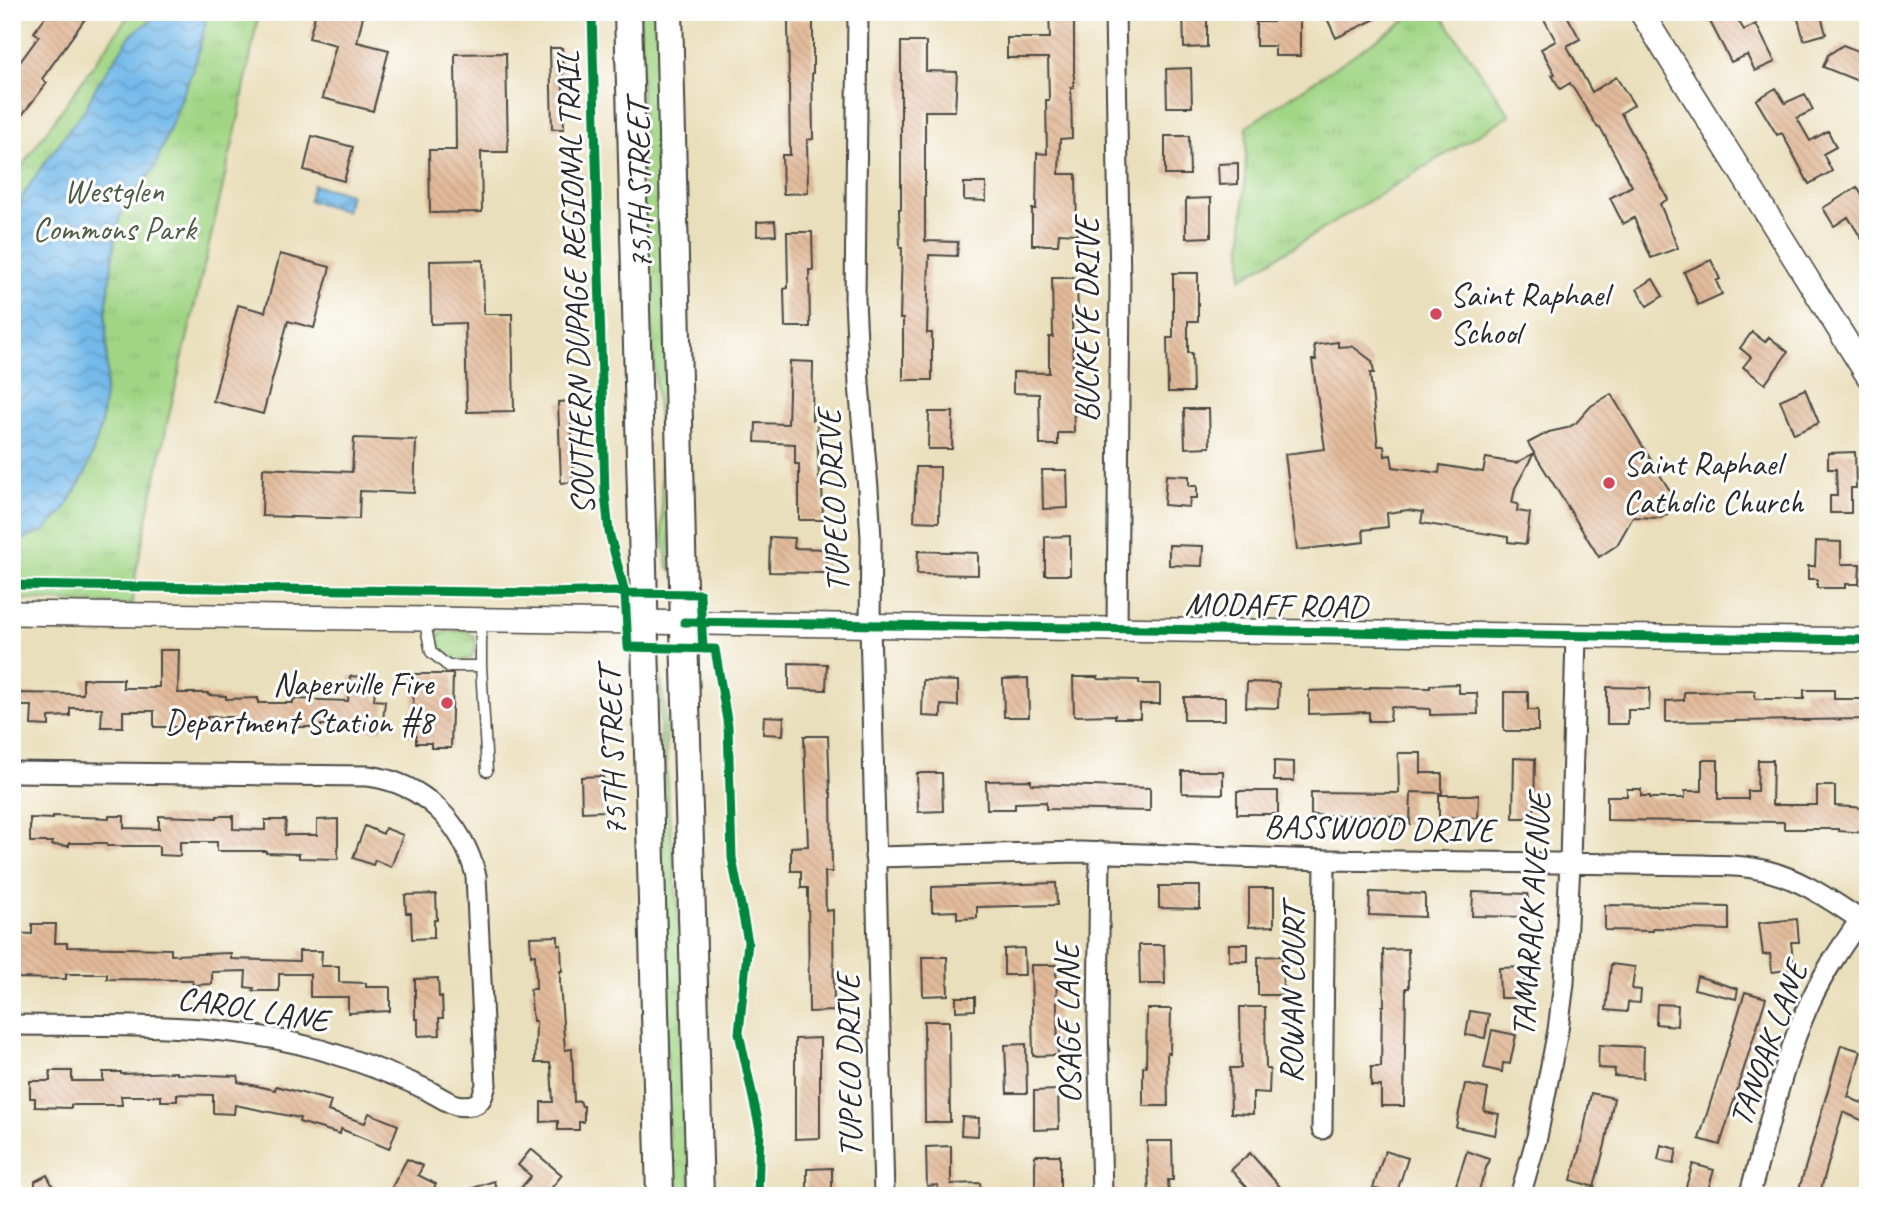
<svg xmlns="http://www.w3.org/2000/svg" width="1880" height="1208" font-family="Caveat,sans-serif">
<defs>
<pattern id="grass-tufts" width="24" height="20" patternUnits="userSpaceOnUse" patternTransform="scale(1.75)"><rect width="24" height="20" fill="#a1d585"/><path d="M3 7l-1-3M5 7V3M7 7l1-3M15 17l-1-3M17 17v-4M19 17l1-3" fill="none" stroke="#8bb773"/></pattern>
<pattern id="water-waves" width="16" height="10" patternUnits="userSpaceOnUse" patternTransform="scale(1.75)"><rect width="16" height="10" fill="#73b9ea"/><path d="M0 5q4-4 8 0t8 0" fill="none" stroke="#5f97be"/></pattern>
<pattern id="building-back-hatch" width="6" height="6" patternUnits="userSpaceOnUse" patternTransform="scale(1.75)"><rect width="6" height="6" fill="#e2ba9a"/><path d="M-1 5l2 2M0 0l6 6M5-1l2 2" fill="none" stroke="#c2a085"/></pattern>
</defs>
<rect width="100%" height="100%" fill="#fff"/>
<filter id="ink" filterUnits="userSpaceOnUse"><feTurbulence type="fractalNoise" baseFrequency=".0143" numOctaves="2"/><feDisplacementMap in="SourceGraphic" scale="14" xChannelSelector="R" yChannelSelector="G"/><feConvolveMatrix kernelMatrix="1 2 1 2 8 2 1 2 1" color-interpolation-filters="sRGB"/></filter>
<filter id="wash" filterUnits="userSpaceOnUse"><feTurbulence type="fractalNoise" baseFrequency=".00686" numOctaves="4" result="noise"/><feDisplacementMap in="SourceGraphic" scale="28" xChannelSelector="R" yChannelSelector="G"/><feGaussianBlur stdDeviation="1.57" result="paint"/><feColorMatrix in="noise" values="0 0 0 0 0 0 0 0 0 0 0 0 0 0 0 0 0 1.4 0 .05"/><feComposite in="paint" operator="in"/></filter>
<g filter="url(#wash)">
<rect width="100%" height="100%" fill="#eadfbc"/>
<!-- grass -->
<path fill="url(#grass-tufts)" stroke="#668058" stroke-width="2" d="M131,12h128l-21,109 -71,303 -31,148 -4,33 -120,-6v-419z
M640,12h20l11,558 -3,-2 -6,-39 -1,-82 -17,-202z
M1418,12h21l71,103 -269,164 6,-153z
M447,631h19l8,5 2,11 -5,11c-18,7 -37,0 -33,-22z
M659,668l6,39 2,83 18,199 6,207h-21z"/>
<!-- water -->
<path fill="url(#water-waves)" stroke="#4f728a" stroke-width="2" d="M161,12h39l6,10 -10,39 -42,108 -31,39 -7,23 -10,82 1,61 -6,53 -15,45 -22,39 -21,21 -15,5 -16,13v-325l12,-31 14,-22 48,-65 10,-20 35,-52z
M313,185l37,9 -4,17 -37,-10z"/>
<g id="blocks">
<!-- building -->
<path fill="url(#building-back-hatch)" d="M49,12h41l-48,67 5,4 -35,45v-55l27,-37 -5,-4z
M316,12h48l-7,30 32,8 -16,61 -51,-13 14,-53 -27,-7z
M1049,12h25v76h-3l1,50 -12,1 -1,35h17l1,60 -18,-1 -1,12h-26v-36h4l1,-56 10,1 -1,-54h3l-1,-42h-41v-20h43z
M1183,12h24v35l-23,1z
M1324,12h66l-54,26z
M1540,12h25l15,27 -13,7 25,46 24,-15 18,28 -13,8 47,86 -8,5 18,44 -27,10 -17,-40 -11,6 -13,-26 22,-12 -32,-59 -2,1 -28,-45 -10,6 -8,-14 3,-1 -14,-25 15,-8z
M1705,12h28l11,18 12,-6 19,38 -20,9 -8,-16 -16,7z
M1796,12h24l6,22 -22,6z
M1273,14h27v42h-25v-10h-19v-24h17z
M788,20h25v53h-1l1,66 -6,1 1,53 -25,1 -1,-39h8z
M901,42h25v29l31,1 -2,39h-30v130l33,1 -1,14 -28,-1 -2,78h5v47h-29v-61h-3l2,-71h-2l-1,-39h2z
M1843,45l25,10v30l-45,-18 5,-12z
M550,48h12l2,81h-12z
M506,53l2,99h-27l1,60 -52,1 -1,-63h27l-1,-96z
M1191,68l1,39h-25l-1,-38z
M1776,88l9,15 20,-9 8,16 -16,8 13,23 18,-10 8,16 -13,7 9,17 -23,13 -27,-51 -5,2 -21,-35z
M312,136l41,11 -9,34 -40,-11z
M1165,136h24l1,39h-25z
M1238,163v21l-19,1 -1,-21z
M964,183h22v18l-22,-1z
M1857,187l11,18v44l-20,-32 -14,9 -11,-18z
M1211,198v39l-25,1v-39z
M775,221l1,14 -19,1v-14z
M787,232h25l1,38h-4l1,57h-25l-1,-38 4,-1z
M280,254l50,13 -16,61 -26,-7 -25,93 -50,-13 25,-96 27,7z
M483,260l1,54h28l2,97 -47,1 -2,-89 -34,1 -1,-63z
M1711,260l9,19 -4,2 6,13 -24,11 -14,-33z
M1173,273h25v48h-10v32h4l1,39h-25l-1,-54h6z
M1052,278h25l1,38h-6l2,117h-16v12h-18l-1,-51 -26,-1v-21l36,1v-36h4z
M1653,279l10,17 -16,10 -10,-17z
M1752,332l13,10 4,-5 19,15 -23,32 -22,-17 8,-10 -11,-9z
M1338,342v5l14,-1 20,15 2,12h-4l8,73h6l1,10 6,-1 2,12 46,6 1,-8 43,7 3,-14 30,5 18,-10 -6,-10 21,-11 18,-4 9,-5 15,-17 20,-12 68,112 -18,12 -28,-1 -16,28 -18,12 -65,-104 -19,35 -3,15 6,1 -1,7 13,2 -4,31 -18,-2v-5l-87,-14 2,-11 -15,-2 -21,3 1,14 -25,3 1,12 -67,8 -12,-96 40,-5 -13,-89h4l-2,-15z
M790,361l23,1 -1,58h5l2,60h3l1,40h-24v-56h-4v-20l-40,-2 1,-19 32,1z
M1805,389l14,34 -25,11 -14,-34z
M571,401l2,81 -12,1 -3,-81z
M1184,409h25l1,38 -25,1z
M929,412h24l-1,37h-24z
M354,438l62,2 -2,53 -54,-2 -1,28 -97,-3 1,-48 89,4z
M1855,452l1,36h-5v25h-21v-17h7l-1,-27h-8v-16z
M916,467h24l-1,55 -25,-1z
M1042,470h25l1,38 -25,1z
M1166,475l23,1v10h8v12h-7l-1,9 -25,-2z
M1070,536v39h-25v-38z
M770,537l25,1 -1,10 33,1 -1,24 -57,-1z
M1816,541l25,1v22h19l-1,20h-14v4h-28v-9h-9v-13h7z
M1169,545l34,1 -1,20 -33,-1z
M918,551l60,2v22l-61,-1z
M159,650h20l-1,43h30v2l18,1v3l32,-1v5h35v-4l55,2 2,-25 26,2 -2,22 11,1 -3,30 -23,-2 1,-4h-39v2h-29v-2l-47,1v-9h-38v10h-53v-16h-31v16h-22l1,-19h-32v8l-21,1v9l-18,-1 1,-19h-20v-13l71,1v-15h40v9h31v-1h5z
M789,663l38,1 -1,26 -37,-1z
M414,674h39l-2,74h-20v-5h-15v-7h-9v-19h6z
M1073,677h25v2l41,1v4h21v20h-20v14h-25v-3l-41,1z
M1028,678l1,39h-25l-1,-38z
M923,680l35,1v25l-17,-1v12l-19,-1z
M1247,682l32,1 -1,25 -32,-1z
M1459,684v9h18l1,21 -48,1v-6l-39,-2 -1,14h-21v-9l-60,2v-23l61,-2v-2l60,1v-3z
M1607,687l43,1 -1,22h-21v14h-21z
M1804,690h30v9h34v20l-202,3v-21l18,-1v-8l71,-1v8h49z
M1504,692h24v18h10v21h-34z
M1184,697h41v23h-41z
M764,716l20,1 -1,18 -20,-1z
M804,736h24l2,57h1l1,79h-7l1,39 7,-1 1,101 -25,1 -1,-124h-7v-17h-10v-24l17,-1z
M1398,753h23v20h21v20l-31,-1 -1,32h-11v-8l-88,-1v-23l88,1z
M1514,758l21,1 -1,59h-21z
M1702,760h16v39h30v-8h9l1,-31h15l-1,45h45v-19h18v20l33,2v25l-29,-2v-2h-55v-7l-177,-2v-24h20v-7h14v7h9v2h35v-7h17z
M1274,761l20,1v19h-20z
M1182,771h41v23l-41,-1z
M917,773h25l1,38 -25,1z
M603,776l1,35 -22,1 -1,-35z
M1031,780v4l119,4v23l-104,-2v-7l-31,1v6h-28l-1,-28z
M1237,791h41v23h-41z
M1439,795h40l-1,23 -39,-1z
M53,816l56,2v-2h15v12l35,1v-13l58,2v-2h16v13l32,1v-10h21l-1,15h32v-15l21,-1v40l-39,-1v-4l-33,-1v-2h-49v-9h-37v14l-21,-1v-9h-52v-3h-38v3l-17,-1v-3h-22v-24l23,1z
M365,826l18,8 2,-6 18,7 -12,32 -16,-7 -2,5 -20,-7z
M1056,883l1,22 -80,2v11l-20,1v-8l-25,1v-25z
M1159,886h41v23l-41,-1z
M1249,888h25v38l-25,1z
M1370,892l55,2v23l-56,-2z
M1473,892l55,2v23l-56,-1z
M436,894l1,26h-3v18l-22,1 -1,-26h-5l-1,-18z
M1605,905l124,2v23l-76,-2v3l-48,-1z
M1797,919l2,23h-8l3,27 -22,3 -2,-18 -7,1 -4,-32z
M32,924h24l-1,19h12v4l104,2v6l60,-2v6l68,2v-10h23l-1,15h18v16l27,1v4h24v24l-42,2v-16h-38v-23h-31v17h-26l1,-3 -9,-1 1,-16 -34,1v12l-19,1 -1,-5 -85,-1v-5h-41v5l-54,-1v-45l20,1z
M558,936v9h3l1,26h-2v13l5,66 7,-1 2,53 6,-1 2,5h2v13l-1,3h-4v8h-21v-9l-17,1v-20h12l-2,-35 -1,-4h-15l1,-42h-3l-3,-32h6l-1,-35 -4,1 -1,-18z
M1229,944h19v17h-19z
M1139,945h25l1,39h-25z
M1024,948l1,27h-21v-26z
M1408,949l1,39h-3l-2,118h-23v-20h-10v-19h10l1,-61h2l-1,-56z
M1282,956l1,39h-25v-38z
M922,957h25l1,38 -25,1z
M1611,964l24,3 -3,22 9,1 -1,13 -12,-1 -1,10 -21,-2z
M1031,965h25l2,90 -25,1z
M1524,967l1,31h-25l-1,-30z
M1697,976l41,13 -2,10 -42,-10z
M438,978l1,19h3l1,21h-4l1,17 -22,1v-17h-3v-40z
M1745,992l21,6 -46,147 -21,-6z
M956,997h19v13l-19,1z
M1657,1004l21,1 -1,21 -21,-2z
M1240,1007h25l1,62h4l-1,24 -16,-1v22l-22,-1 -1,-45h11z
M1147,1009h24l-1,44 -3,-1 1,54h-25v-39h3z
M1470,1011l19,3 -4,24 -19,-3z
M924,1021h25l1,101h-25z
M1492,1030l24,5 -6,29 -7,-1 -1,9 -18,-4z
M820,1038v100l-25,1v-100z
M1026,1044l1,49h-20l-2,-48z
M1599,1045l45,2 -1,31 -29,-2 1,-7 -17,-1z
M1841,1045l20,6 -13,46 20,9v17l-25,-11 -24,84h-22z
M50,1071h22v10h31v-9h18v2l56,-2v2l61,2v6l37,8 1,-4 55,15 -3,10 37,12 4,-10 29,12 -9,24 -48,-20 -1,5 -41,-12 1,-4 -65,-13 -1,9 -21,-1v-18l-36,-1v7h-16v-5h-40l1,9h-51v3l-36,-1v-9h-5v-17h20z
M1465,1084l23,5 -4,22 15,3 -4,21 -39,-8z
M1058,1090l1,39 -25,1v-39z
M1591,1093l23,5 -9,47 -11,42 -23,-7 11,-41z
M962,1117l17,1 -1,18 -17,-1z
M1147,1141h25l1,39h-5l1,16h-20z
M1661,1145l16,4 -3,15 -16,-4z
M951,1146v38l29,-1 1,13h-42l-1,-11 -11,1 -1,-39z
M531,1149l31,26 -13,16 -2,-1 -5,6h-14l-8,-7 11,-13 -13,-11z
M1385,1151l23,7 -12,37 -23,-7z
M1467,1151l22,8 -12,37 -22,-8z
M1250,1153l32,36 -7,7h-20l-24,-26z
M1035,1155h25v38l-25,1z
M407,1159l16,7 -5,9 18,9 -6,12h-20l-18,-9z
M1693,1164l21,6 -8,26h-23z
M832,1168v28h-25v-27z
M47,1175l11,21h-23v-15z
M494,1181l4,15h-40v-3z"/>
</g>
</g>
<g filter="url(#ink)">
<use href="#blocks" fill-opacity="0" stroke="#484641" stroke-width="2"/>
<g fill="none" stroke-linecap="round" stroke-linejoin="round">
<defs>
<path id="service" d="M424,619l7,33 17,14h33v-47
M481,666l6,105"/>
<path id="minor" d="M858,12l-3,287 4,85 9,105 3,49 -1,86 14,572
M1115,12l5,272 -3,344
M12,772l356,4c55,7 95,47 108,100l10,209c-3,9 -4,18 -14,20 -5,1 -11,1 -16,0 -12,-4 -22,-12 -33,-17 -25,-12 -53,-22 -79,-31 -107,-37 -221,-31 -332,-32
M1100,852l-2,170 4,174
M875,857l205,-5 245,8 378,5c16,1 33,0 49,3 44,6 80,33 116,57
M1322,1129l3,-269
M1520,1196l17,-59 21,-107 6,-47 6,-120 6,-227
M1749,1196c19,-65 33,-133 61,-194 14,-30 32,-56 50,-82"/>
<path id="tertiary" d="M1641,12l227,364
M12,613l1856,27"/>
<path id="secondary" d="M628,12l32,1184
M669,12l16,656 15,528"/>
</defs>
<!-- service casing -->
<use href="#service" stroke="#484641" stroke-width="13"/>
<!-- minor casing -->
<use href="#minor" stroke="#484641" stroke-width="23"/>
<!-- tertiary casing -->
<use href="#tertiary" stroke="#484641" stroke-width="26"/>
<!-- secondary casing -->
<use href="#secondary" stroke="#484641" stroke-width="30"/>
<!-- service -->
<use href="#service" stroke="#fff" stroke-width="10"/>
<!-- minor -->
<use href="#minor" stroke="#fff" stroke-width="19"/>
<!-- tertiary -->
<use href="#tertiary" stroke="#fff" stroke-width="23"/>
<!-- secondary -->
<use href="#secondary" stroke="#fff" stroke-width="26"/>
<defs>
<path id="cycleway" d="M592,12l13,482 4,38 16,61 3,54 87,2 13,77 4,132 16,84 -9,91 21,97 -2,66
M12,585l535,8 68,-2 10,2 75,1 3,55
M684,622l1184,18"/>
</defs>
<!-- cycleway casing -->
<use href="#cycleway" stroke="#fff" stroke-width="13"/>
<!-- cycleway -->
<use href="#cycleway" stroke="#00873e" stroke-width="9"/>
</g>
</g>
<!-- markers -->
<g fill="#d1495b" stroke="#fff" stroke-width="2.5">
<circle cx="1436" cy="314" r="7"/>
<circle cx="1609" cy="483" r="7"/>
<circle cx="447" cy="703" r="7"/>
</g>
<g text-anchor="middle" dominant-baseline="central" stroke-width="6" stroke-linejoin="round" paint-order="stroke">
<!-- street labels -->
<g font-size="33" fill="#2b2b2b" stroke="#fff">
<text transform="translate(639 185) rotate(-91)">75TH STREET</text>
<text transform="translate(575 283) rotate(-92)">SOUTHERN DUPAGE REGIONAL TRAIL</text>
<text transform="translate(1087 320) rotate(-90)">BUCKEYE DRIVE</text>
<text transform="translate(833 501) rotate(-93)">TUPELO DRIVE</text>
<text transform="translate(1276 605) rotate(1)">MODAFF ROAD</text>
<text transform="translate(612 752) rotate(-92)">75TH STREET</text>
<text transform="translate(1379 828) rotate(1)">BASSWOOD DRIVE</text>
<text transform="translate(1531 915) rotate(-86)">TAMARACK AVENUE</text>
<text transform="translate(1292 994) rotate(-89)">ROWAN COURT</text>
<text transform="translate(253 1009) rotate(9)">CAROL LANE</text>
<text transform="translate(1068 1024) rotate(-91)">OSAGE LANE</text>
<text transform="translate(1768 1044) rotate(-70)">TANOAK LANE</text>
<text transform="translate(849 1066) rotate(-91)">TUPELO DRIVE</text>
</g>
<!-- park labels -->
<g font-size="33" fill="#4e5e46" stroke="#fff">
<text x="114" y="191">Westglen<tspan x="114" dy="38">Commons Park</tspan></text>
</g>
<!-- poi labels -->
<g font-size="33" fill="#2b2b2b" stroke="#fff" text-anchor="start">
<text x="1450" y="295">Saint Raphael<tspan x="1450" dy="38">School</tspan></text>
<text x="1623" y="464">Saint Raphael<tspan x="1623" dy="38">Catholic Church</tspan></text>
<text x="433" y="684" text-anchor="end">Naperville Fire<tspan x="433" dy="38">Department Station #8</tspan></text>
</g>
</g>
<!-- margin -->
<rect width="1880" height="1208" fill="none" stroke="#fff" stroke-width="42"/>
</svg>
